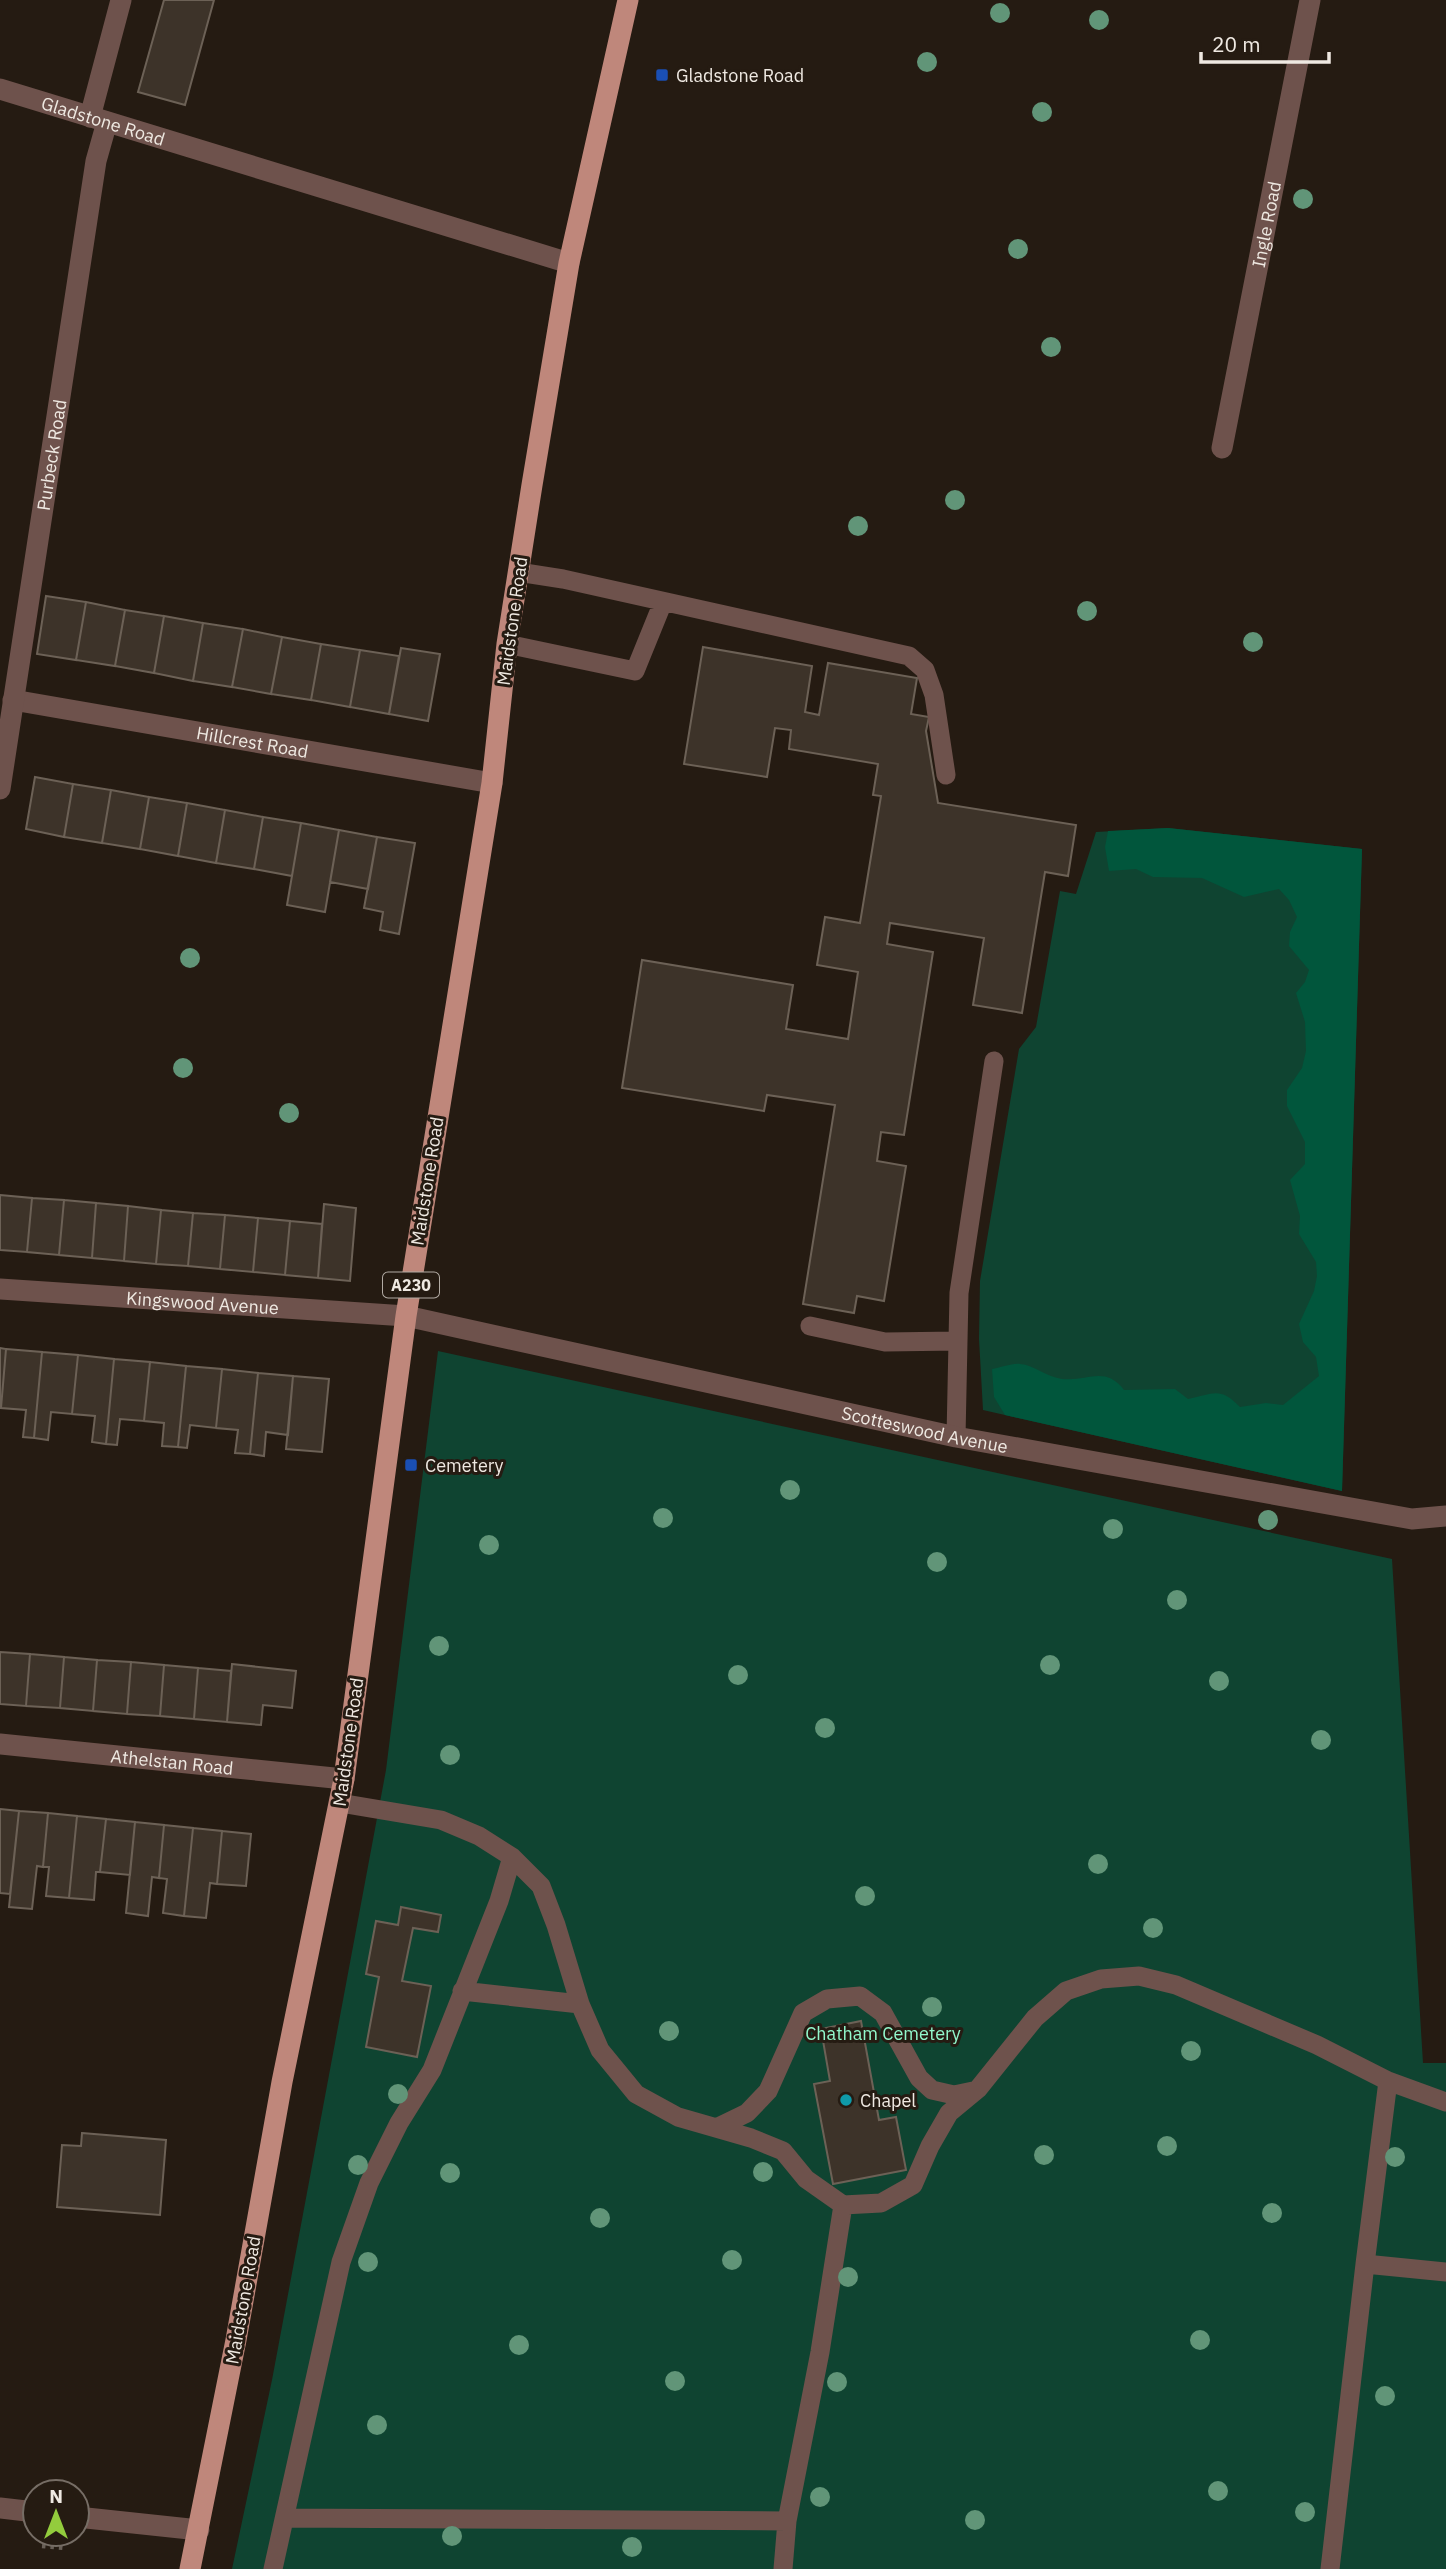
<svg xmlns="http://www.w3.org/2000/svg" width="1446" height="2569" font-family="'IBM Plex Sans',sans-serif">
<rect width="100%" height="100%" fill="#251b12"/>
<!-- green -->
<path fill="#0f4431" d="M1168,828l194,21 -20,642 -359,-81 -4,-71 1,-58 39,-232 17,-22 24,-136 16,3 20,-62z
M438,1351l954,208 31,504h23v506h-1214l40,-189 114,-610z"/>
<!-- forest -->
<path fill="#01563c" d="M1168,828l194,21 -20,642 -337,-76 -11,-18 -2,-28c8,-1 20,-6 28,-5 14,1 27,13 42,15 25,3 43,-14 62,11l51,-1 13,10c25,-5 32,-13 52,8l26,-4 17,2 36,-29 -3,-19 -13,-15 -4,-18 15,-33 3,-15 -1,-14 -17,-28 1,-18 -10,-36 15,-16v-22l-18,-36v-16l15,-22 4,-17 -1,-29 -9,-29 9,-11 4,-12 -20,-24 1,-14 7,-15 -8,-17 -10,-11 -35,8 -42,-19 -49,-1 -17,-8 -27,2 -4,-24 3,-16z"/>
<!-- building -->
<path fill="#3d3329" stroke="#6c6156" stroke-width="2" d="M164,0h50l-29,105 -47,-13z
M46,596l40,6 -10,58 -39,-6z
M86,602l39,8 -10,56 -39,-6z
M125,610l39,6 -10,57 -39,-7z
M164,616l39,7 -10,58 -39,-8z
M203,623l40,6 -11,58 -39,-6z
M243,629l39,8 -11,57 -39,-7z
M282,637l39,7 -10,56 -40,-6z
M321,644l39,6 -10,57 -39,-7z
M703,647l109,19 -7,46 14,3 9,-52 89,15 -6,36 18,3 -3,14 12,72 138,22 -8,51 -23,-4 -23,141 -49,-8 11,-67 -94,-15 -3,21 46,8 -29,183 -23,-3 -4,29 29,5 -22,135 -27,-5 -3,17 -51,-9 32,-199 -68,-10 -3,16 -142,-23 20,-128 151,25 -7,44 62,10 10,-67 -41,-7 8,-48 35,6 21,-127 -8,-1 5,-31 -89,-15 2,-19 -16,-2 -8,49 -83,-13z
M401,648l39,6 -12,67 -39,-7z
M360,650l39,6 -10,58 -39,-7z
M35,777l38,7 -9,53 -38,-8z
M73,784l38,6 -9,53 -38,-6z
M111,790l38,7 -9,52 -38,-6z
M149,797l38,6 -9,53 -38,-7z
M187,803l38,7 -9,53 -38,-7z
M225,810l38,7 -9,52 -38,-6z
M263,817l38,6 -9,53 -38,-7z
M301,823l38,7 -14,82 -38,-7z
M339,830l38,7 -9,52 -38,-7z
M377,837l38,6 -16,91 -19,-4 3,-18 -19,-4z
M0,1195l32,3 -5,54 -27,-2z
M32,1198l32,2 -5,55 -32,-3z
M64,1200l32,3 -4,55 -33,-3z
M96,1203l32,3 -4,55 -32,-3z
M324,1204l32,4 -6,73 -32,-3z
M128,1206l33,4 -5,54 -32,-3z
M161,1210l32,3 -5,53 -32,-2z
M193,1213l32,2 -5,54 -32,-3z
M225,1215l33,3 -5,54 -33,-3z
M258,1218l32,3 -5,54 -32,-3z
M290,1221l32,3 -4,54 -33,-3z
M0,1348l6,1 -5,59h-1z
M6,1349l36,3 -8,86 -11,-1 3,-27 -25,-2z
M42,1352l36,3 -6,59 -21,-2 -3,28 -14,-2z
M78,1355l36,4 -8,85 -14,-2 3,-26 -23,-2z
M114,1359l36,3 -6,59 -24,-2 -3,26 -11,-1z
M150,1362l36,4 -8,81 -16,-1 2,-23 -20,-2z
M186,1366l36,3 -6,59 -26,-3 -3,23 -9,-1z
M222,1369l36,4 -8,81 -15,-1 3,-23 -22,-2z
M258,1373l35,3 -5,59 -22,-3 -2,24 -14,-2z
M293,1376l36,3 -7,73 -36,-3z
M0,1652l30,2 -4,52 -26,-2z
M30,1654l34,3 -4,51 -34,-2z
M64,1657l33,3 -4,51 -33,-3z
M97,1660l34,2 -4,52 -34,-3z
M131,1662l33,3 -4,51 -33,-2z
M232,1664l64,7 -4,37 -29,-3 -2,20 -34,-3z
M164,1665l34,3 -4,51 -34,-3z
M198,1668l33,3 -4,51 -33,-3z
M0,1809l19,2 -9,83 -10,-1z
M19,1811l29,2 -5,54 -6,-1 -5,43 -23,-2z
M48,1813l29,3 -8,82 -23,-2 3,-29h-6z
M77,1816l29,3 -6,53h-4l-2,28 -25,-2z
M106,1819l29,3 -5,53 -30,-3z
M135,1822l29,3 -5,53 -7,-1 -4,39 -22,-3z
M164,1825l29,3 -9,88 -21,-3 4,-34 -8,-1z
M193,1828l29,3 -5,53 -7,-1 -4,35 -22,-2z
M222,1831l29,3 -5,52 -29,-2z
M401,1907l40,8 -3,17 -25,-4 -11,53 29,5 -14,71 -51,-10 13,-70 -13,-3 10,-53 22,4z
M861,2021l18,99 17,-3 10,53 -73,14 -19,-100 16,-3 -9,-52z
M82,2133l84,7 -6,75 -103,-8 5,-62 19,1z"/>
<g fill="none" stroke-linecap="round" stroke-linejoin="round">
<!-- path -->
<path stroke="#685f57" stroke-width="4.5" stroke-dasharray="3.5 5" stroke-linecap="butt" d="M42,2546l22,2"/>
<!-- lane -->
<path stroke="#6e524c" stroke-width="19" d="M518,572l45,7 346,77 16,14 9,25 12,80
M507,644l128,27 28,-69
M810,1326l75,16 72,-1
M956,1437l3,-144 35,-232
M340,1803l101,17 38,16 33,21 29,29 15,39 24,79 20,46 36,44 42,23 73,21 32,13 23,28 37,26 38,-2 32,-18 17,-39 19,-33 29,-24 57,-71 31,-27 35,-12 38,-3 37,9 141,60 71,36 58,21
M462,1991l118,13
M716,2128l31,-15 21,-22 35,-78 24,-14 33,-3 23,17 36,65 13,12 22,5 19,-4
M1365,2264l23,-183
M285,2518l502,3
M273,2569l68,-307 28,-79 30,-60 33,-53 67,-169 13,-44
M783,2569l4,-48 33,-169 23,-147
M1330,2569l35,-305 81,8"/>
<!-- street -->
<g stroke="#6e524c" stroke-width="21">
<path id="s1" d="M0,89l569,174"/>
<path d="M90,117l31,-117"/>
<path id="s2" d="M1222,448l88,-448"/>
<path id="s3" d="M13,700l479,83"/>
<path id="s4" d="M0,789l96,-628 11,-39"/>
<path id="s5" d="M0,1289l406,27 550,121 456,82 34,-3"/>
<path id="s6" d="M0,1744l344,35"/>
<path d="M0,2508l35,4"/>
<path d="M77,2517l122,13"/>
</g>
<!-- primary -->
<path stroke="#bf877b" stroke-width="21" d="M190,2569l46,-229 46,-258 62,-303 62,-463 86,-533 15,-139 25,-159 37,-222 59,-263"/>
</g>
<!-- trees -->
<g fill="#619578">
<circle cx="1000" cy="13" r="10"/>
<circle cx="1099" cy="20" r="10"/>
<circle cx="927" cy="62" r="10"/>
<circle cx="1042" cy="112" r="10"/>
<circle cx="1303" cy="199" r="10"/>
<circle cx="1018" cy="249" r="10"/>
<circle cx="1051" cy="347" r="10"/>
<circle cx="955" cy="500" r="10"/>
<circle cx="858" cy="526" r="10"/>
<circle cx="1087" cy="611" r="10"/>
<circle cx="1253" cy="642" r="10"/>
<circle cx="190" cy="958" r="10"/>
<circle cx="183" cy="1068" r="10"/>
<circle cx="289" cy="1113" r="10"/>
<circle cx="790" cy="1490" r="10"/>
<circle cx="663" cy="1518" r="10"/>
<circle cx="1268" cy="1520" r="10"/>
<circle cx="1113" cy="1529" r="10"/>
<circle cx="489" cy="1545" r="10"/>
<circle cx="937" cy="1562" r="10"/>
<circle cx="1177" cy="1600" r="10"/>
<circle cx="439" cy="1646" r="10"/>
<circle cx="1050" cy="1665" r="10"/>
<circle cx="738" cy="1675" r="10"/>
<circle cx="1219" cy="1681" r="10"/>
<circle cx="825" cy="1728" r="10"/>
<circle cx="1321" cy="1740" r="10"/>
<circle cx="450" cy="1755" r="10"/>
<circle cx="1098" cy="1864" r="10"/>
<circle cx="865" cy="1896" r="10"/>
<circle cx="1153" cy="1928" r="10"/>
<circle cx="932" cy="2007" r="10"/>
<circle cx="669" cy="2031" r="10"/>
<circle cx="1191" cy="2051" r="10"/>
<circle cx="398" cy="2094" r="10"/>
<circle cx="1167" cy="2146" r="10"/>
<circle cx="1044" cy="2155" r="10"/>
<circle cx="1395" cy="2157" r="10"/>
<circle cx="358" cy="2165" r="10"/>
<circle cx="763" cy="2172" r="10"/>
<circle cx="450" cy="2173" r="10"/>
<circle cx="1272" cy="2213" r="10"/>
<circle cx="600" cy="2218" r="10"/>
<circle cx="732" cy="2260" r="10"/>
<circle cx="368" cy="2262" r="10"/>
<circle cx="848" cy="2277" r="10"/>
<circle cx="1200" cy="2340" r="10"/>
<circle cx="519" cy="2345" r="10"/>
<circle cx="675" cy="2381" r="10"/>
<circle cx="837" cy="2382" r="10"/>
<circle cx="1385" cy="2396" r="10"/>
<circle cx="377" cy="2425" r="10"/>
<circle cx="1218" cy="2491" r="10"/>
<circle cx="820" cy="2497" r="10"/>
<circle cx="1305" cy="2512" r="10"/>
<circle cx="975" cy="2520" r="10"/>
<circle cx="452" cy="2536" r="10"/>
<circle cx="632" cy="2547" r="10"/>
</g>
<!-- markers -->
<g fill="#1a4fb4" stroke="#251b12" stroke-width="2.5">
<rect x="655" y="68" width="14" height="14" rx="3.5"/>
<rect x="404" y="1458" width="14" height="14" rx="3.5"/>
</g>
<circle fill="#0f9aa8" stroke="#251b12" stroke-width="2.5" cx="846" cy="2100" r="7"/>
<g text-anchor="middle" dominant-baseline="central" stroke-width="6" stroke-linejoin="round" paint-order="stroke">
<!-- shield labels -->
<rect fill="#251b12" stroke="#b2aba4" stroke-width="2" x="383" y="1272.5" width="56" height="25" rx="5"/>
<g font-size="16" font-weight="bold" fill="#efe9e2">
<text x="411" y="1285">A230</text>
</g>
<!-- poi labels -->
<g font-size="18" fill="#efe9e2" stroke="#251b12" text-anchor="start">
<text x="676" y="75">Gladstone Road</text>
<text x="425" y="1465">Cemetery</text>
<text x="860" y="2100">Chapel</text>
</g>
<!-- street labels -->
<g font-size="18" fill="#efe9e2" stroke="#251b12">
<text stroke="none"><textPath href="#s1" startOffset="108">Gladstone Road</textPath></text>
<text stroke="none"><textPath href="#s2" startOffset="228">Ingle Road</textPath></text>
<text stroke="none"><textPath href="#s4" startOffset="338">Purbeck Road</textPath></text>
<text transform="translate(512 621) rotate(-82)">Maidstone Road</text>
<text stroke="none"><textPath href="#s3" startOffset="243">Hillcrest Road</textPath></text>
<text transform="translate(427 1181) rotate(-81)">Maidstone Road</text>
<text stroke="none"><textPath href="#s5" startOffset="203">Kingswood Avenue</textPath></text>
<text stroke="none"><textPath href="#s5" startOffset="938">Scotteswood Avenue</textPath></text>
<text transform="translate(348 1742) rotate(-82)">Maidstone Road</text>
<text stroke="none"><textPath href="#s6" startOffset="173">Athelstan Road</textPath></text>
<text transform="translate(243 2300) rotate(-80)">Maidstone Road</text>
</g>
<!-- park labels -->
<g font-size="18" fill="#92f8cc" stroke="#251b12">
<text x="883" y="2033">Chatham Cemetery</text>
</g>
</g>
<!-- north arrow -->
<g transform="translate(56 2513)"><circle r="33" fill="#251b12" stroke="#766d65" stroke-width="2"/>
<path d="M0-5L12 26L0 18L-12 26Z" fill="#93cc3d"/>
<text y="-10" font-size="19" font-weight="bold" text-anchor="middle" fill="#efe9e2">N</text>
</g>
<!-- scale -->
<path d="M1201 52v10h128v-10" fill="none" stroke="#efe9e2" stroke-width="3.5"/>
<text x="1212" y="52" font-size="21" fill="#efe9e2" stroke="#251b12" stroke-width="5" paint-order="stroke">20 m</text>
</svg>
